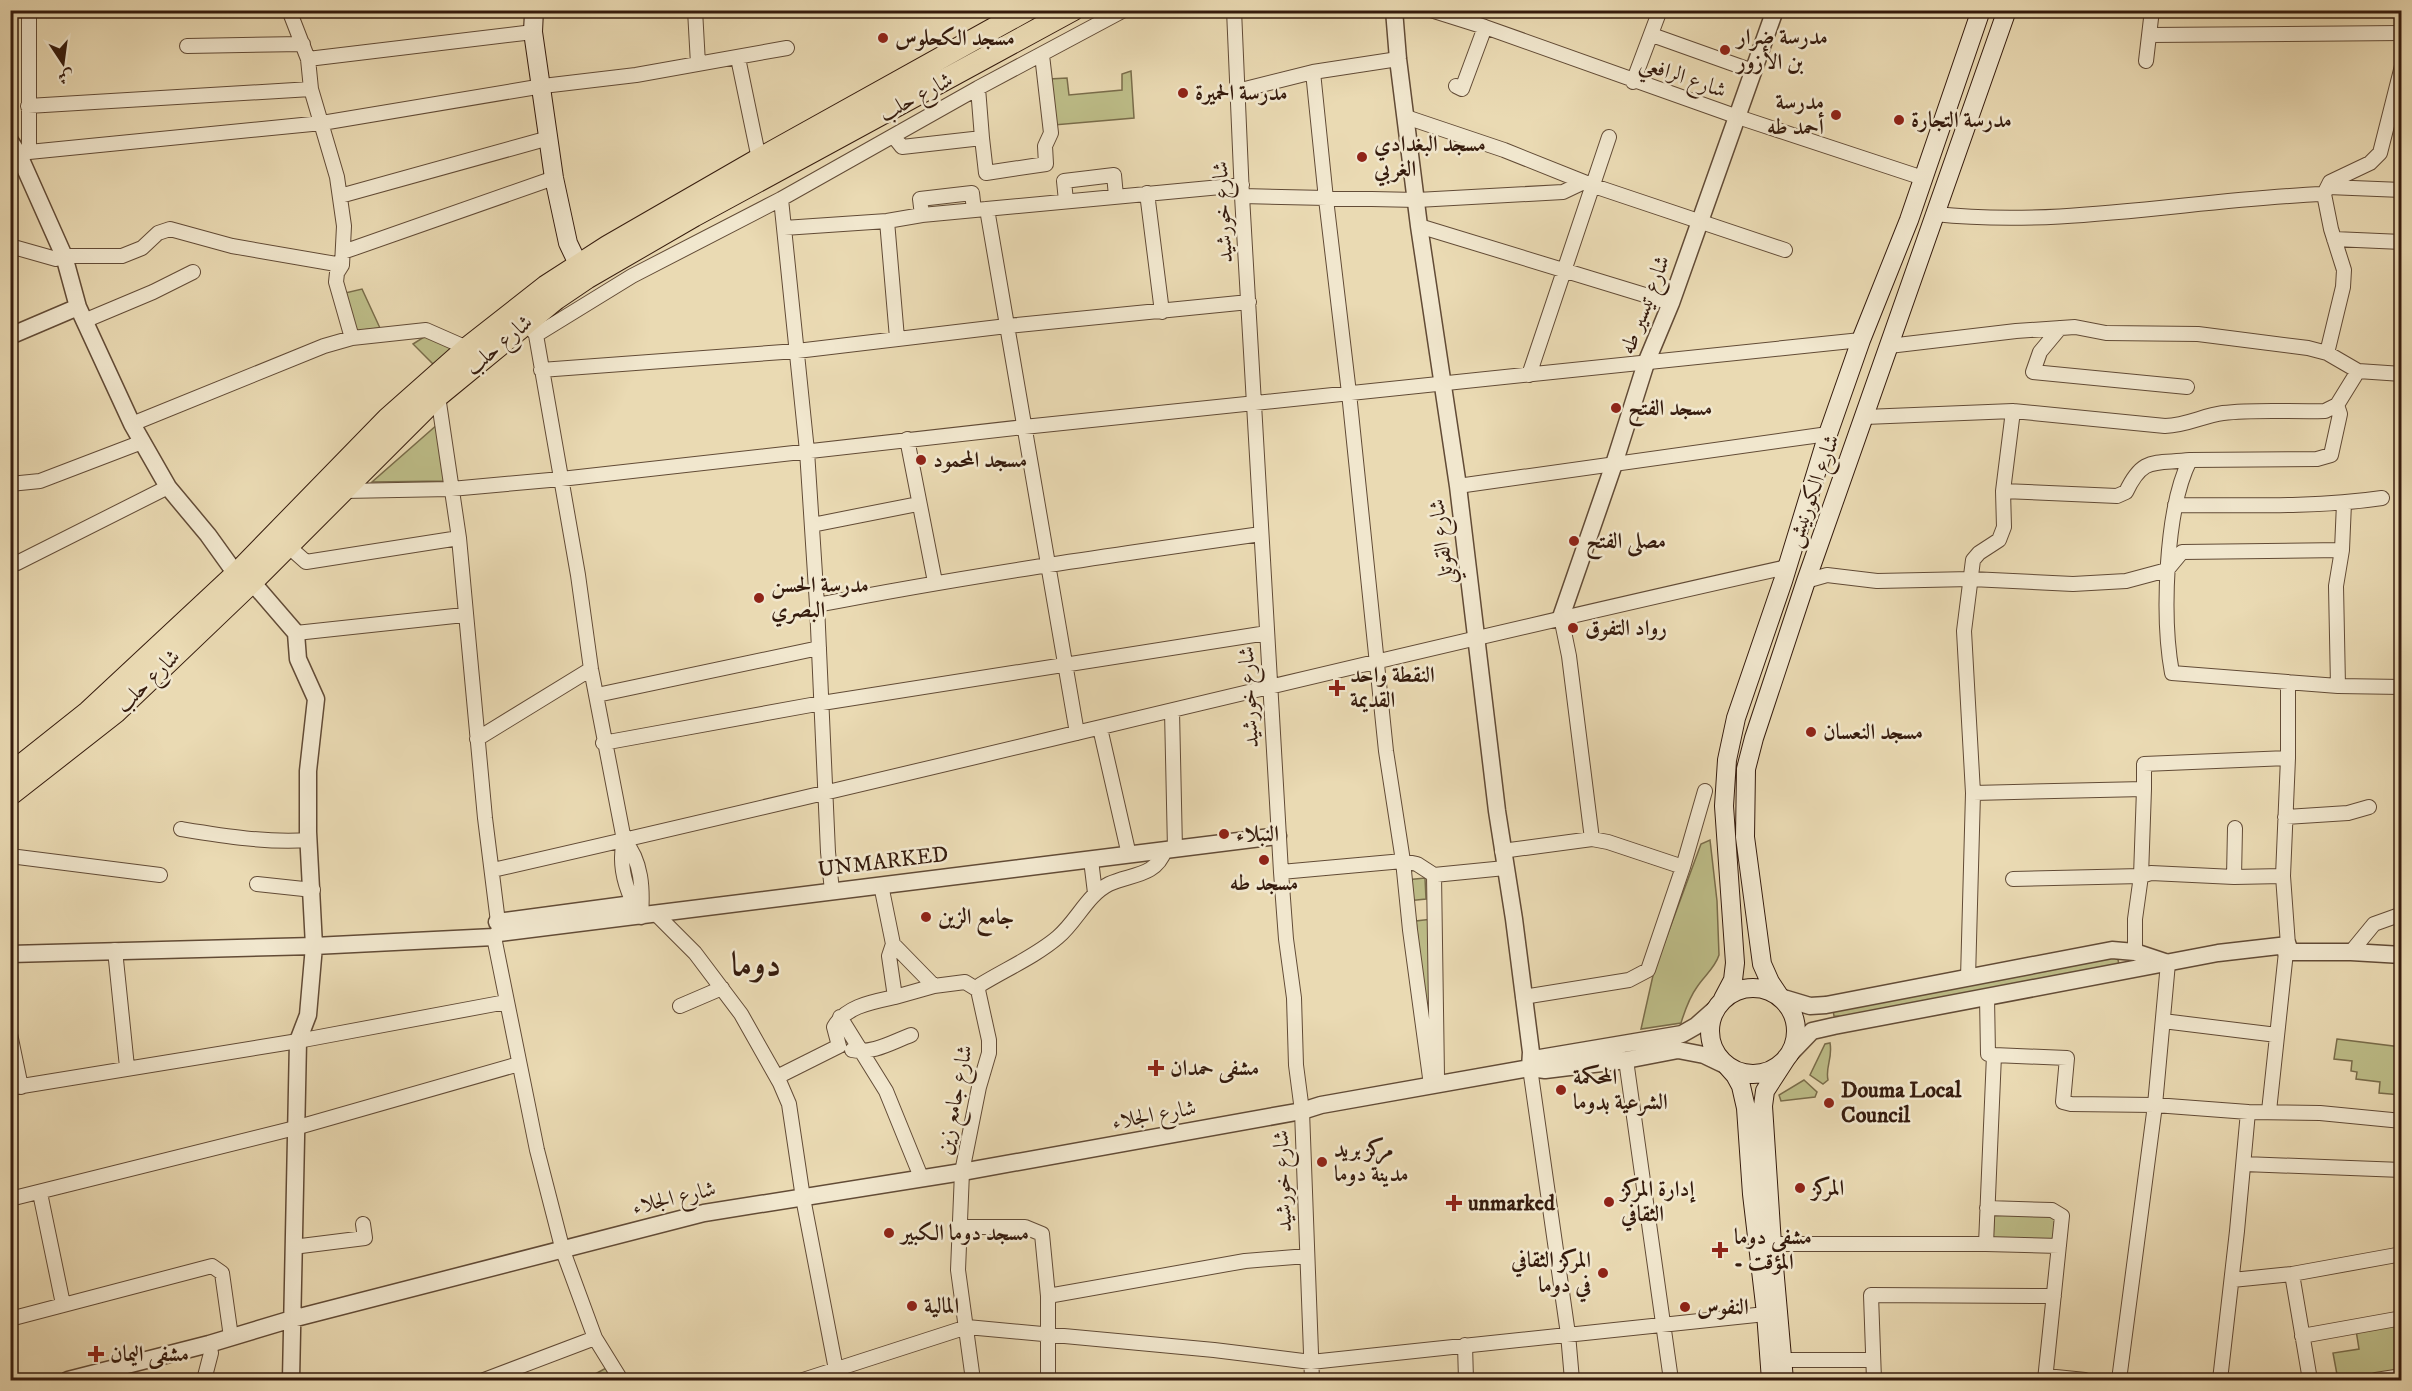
<svg xmlns="http://www.w3.org/2000/svg" width="2412" height="1391" font-family="'IM FELL DW Pica',Amiri,serif">
<rect width="100%" height="100%" fill="#eadab3"/>
<filter id="stains"><feTurbulence type="fractalNoise" baseFrequency=".00333" numOctaves="4"/><feColorMatrix values="0 0 0 0 .2 0 0 0 0 .09 0 0 0 0 .02 0 0 0 .5 -.17"/></filter>
<radialGradient id="worn" r=".72"><stop offset=".6" stop-color="#630" stop-opacity="0"/><stop offset="1" stop-color="#630" stop-opacity=".3"/></radialGradient>
<!-- green -->
<path fill="#bdbd88" stroke="#796c4a" stroke-width="1.5" d="M1131,71l3,47 -80,7 -5,-46 18,-1 2,17 53,-5v-16z
M362,289l18,39 -26,3 -9,-38z
M427,335l28,15 -21,15 -21,-21z
M438,424l7,57 -73,1z
M1710,840l7,61 2,54c-4,13 -15,21 -22,32 -8,11 -12,23 -16,36l-40,6 13,-58 47,-127z
M1425,878l1,21 -19,2 -2,-21z
M1432,919l1,104 -6,1 -11,-103z
M2117,954l2,11 -269,52 -16,-1 -1,-6z
M2337,1039l64,8v48l-22,-2 1,-11 -24,-3 1,-7 -6,-1 1,-10 -18,-2z
M1830,1043c3,15 -5,24 -2,37l-5,4 -13,-9 15,-31z
M1804,1080l13,12 -2,5 -34,4 -2,-6z
M1994,1213l61,2 2,25 -64,-1z
M2401,1322v48l-63,10 -5,-27 26,-4 -3,-19z
M608,1367l8,13h-32z"/>
<g fill="none" stroke-linecap="round" stroke-linejoin="round">
<defs>
<path id="minor" d="M289,10l19,49 3,30 26,88 7,49 -2,39
M695,10l3,54
M1234,10l8,186 39,676 5,67 8,59 2,67 6,46 10,269
M1431,10l54,17 253,90 185,61
M29,17v135
M1652,35l101,36
M2149,35l253,-2
M187,46l116,-2
M738,58l21,101
M308,59l225,-27
M2146,61l6,-51
M1313,72l13,127 23,194 37,358 17,110 7,69 21,155
M1633,82l27,-72
M1456,86l6,3 23,-62
M978,88l4,50
M1237,91l76,-19 85,-13
M28,106l283,-17
M1406,117l98,33 90,36 191,64
M894,137l8,10 80,-9 4,35 60,-9 -1,-18 6,-13 -9,-78
M19,155l10,-3 293,-29 221,-37 93,-11 151,-27
M2328,187l74,3
M1147,193l15,119
M340,196l209,-58
M1242,196l175,4 146,-8 21,-10
M781,199l26,252 10,154 11,247 4,39
M1066,201l-2,-20 50,-6 2,21
M987,209l90,524
M1935,214c130,14 259,-15 389,-20
M922,215l-2,-16 52,-6 2,17
M887,221l10,117
M1419,226l252,77
M784,228l103,-7 35,-6 320,-30
M2334,239l68,3
M10,246l46,13 8,-3h58l20,-8 16,-15 12,-4 62,17 110,19 -5,8 -1,9 16,56
M343,252l211,-74
M84,321l69,-29 40,-20
M531,328l5,7 42,240 13,94 33,171c-6,26 2,51 15,73
M2060,328l-20,24 -7,20 154,15
M536,335l96,-59 149,-77 197,-111 146,-78
M1889,346l127,-15 59,-4 31,6 92,1 110,14 19,5 31,18 44,3
M2327,353l16,-66 1,-17 -13,-41 -7,-35 6,-12 40,-19 10,-10 22,-87
M541,370l256,-19 210,-25 242,-24
M1529,375l80,-238
M438,396l21,142 26,280 14,112
M2337,405l3,9 -9,41 -14,4 -127,1c-25,49 -28,159 -18,213l166,13 64,1
M1865,417l148,-6 152,15c23,-1 37,-10 58,-13 33,-4 68,-1 102,-2l12,-6 21,-34
M132,424l192,-78 28,-8 74,-8 41,18
M907,439l28,143
M10,484l30,-3 102,-39
M1458,486l370,-52
M344,491l107,-2 110,-10 463,-52 837,-87
M2003,491l114,5 9,-4c17,-36 28,-28 64,-32
M2175,505c70,0 139,3 207,-7
M812,525l106,-21
M288,546l18,16 153,-24
M17,563l151,-76
M1806,581l21,-6 50,6 94,-2 102,5 53,-3 41,-11 15,-18 160,-2
M817,605c148,-29 296,-50 444,-71
M1561,617l8,39 23,183
M296,633l168,-18
M2288,682v76l-5,118 5,69
M2338,686l-2,-100 6,-36 2,-47
M597,695l222,-47
M1172,711l3,138
M1100,728l29,127
M477,739l114,-70
M603,743l219,-40 445,-70
M2144,789v-25l144,-6
M1973,793l171,-4 -3,87 -6,43v33
M2285,817l63,-4 21,-6
M181,829c43,7 85,14 128,11
M624,840c18,21 19,49 17,76
M1502,851l90,-12 16,3 75,25
M10,856l150,19
M1091,860l4,33
M493,870c432,-98 862,-207 1294,-303
M1281,872l122,-11 14,3 17,11 3,201
M1434,875l71,-7
M2234,877l1,-49
M2013,879l128,-3 10,-3 83,4 49,-1
M257,884l56,6
M881,885l12,59
M656,914l39,39 46,61 39,69 9,21 14,94 35,182
M494,937l43,213 26,101 32,87 26,42
M115,950l12,117
M2351,952l23,-28 28,-10
M1968,978l5,-185 -9,-162 9,-71 6,-7 20,-13 5,-13 -1,-36 10,-80
M895,997l39,-11 31,-4 13,8
M1523,997l106,-17 19,-10 35,-103 22,-76
M1987,997l1,57 6,1
M680,1006l42,-18
M840,1017l46,74 35,86
M2163,1021l114,14
M10,1034l11,53
M852,1050c21,4 40,-8 59,-15
M1626,1060l45,320
M1530,1068l38,266 4,46
M777,1077l62,-31 -5,-19c12,-21 38,-25 61,-30l-6,-41 4,-12 41,42
M10,1088l288,-47 208,-39
M2269,1111l17,-159
M2244,1164l158,6
M40,1193l23,111
M10,1199l285,-71 224,-64
M1987,1208l65,2 10,6 -17,164
M959,1227h66l17,7 6,62v84
M1772,1244h214l73,2
M1986,1244l8,-189 73,3 -4,44 8,2 84,1 93,7 72,1 82,8
M293,1247l72,-9 -2,-14
M2292,1274l18,106
M2232,1280l60,-6 110,-20
M1048,1296l197,-35 62,-5
M10,1319l202,-53 10,7 9,64
M2302,1336l100,-18
M1465,1345l1,35
M1783,1360h90
M2046,1376l39,4
M204,1380l7,-27 -2,-9
M484,1380l111,-42
M803,1380l164,-53 247,23 97,12 464,-49
M973,1380l-15,-110 4,-98 17,-85 10,-34v-13l-11,-50 2,-5c26,-16 56,-29 78,-48 19,-16 29,-42 51,-53 21,-10 47,-7 56,-34
M1874,1380l-3,-85 183,1
M2119,1380l36,-275 13,-142
M2220,1380l17,-149 11,-119
M2376,1380l26,-4"/>
<path id="tertiary" d="M1394,10l4,49 21,167 39,260 39,325 17,108 17,133 -1,16
M10,141l9,14 45,101 14,51 54,117 36,63 40,48 28,39 16,8 44,51 2,26 18,40 -8,72v61l6,114 -6,69 -10,26 -7,339
M10,336l68,-29
M1561,617l53,-153 32,-101 25,-60 104,-293
M497,922l128,-17 16,11
M10,954l304,-8 180,-9 5,-4 779,-97
M1780,997l30,9 16,-1 286,-55 23,2 33,11
M1787,1057l25,-26 22,-5 384,-73 70,-8 -2,7h65l51,3
M1530,1068l10,-10 142,-24 14,-8 18,-16
M68,1380l141,-36 83,-25 412,-106 258,-41 340,-61 19,-6 209,-37 15,2 81,-10 52,-10 26,5 23,11"/>
<path id="secondary" d="M534,10l-1,22 21,146 14,65 10,21
M1710 1031a43 43 0 1 1 86 0a43 43 0 1 1-86 0Z
M1780,997l-10,-15 -8,-18 -17,-127 1,-68 8,-31 52,-157 201,-571
M1723,999l10,-19 2,-17 -11,-157 3,-46 9,-42 47,-137 45,-147 33,-94 48,-120 72,-210
M1727,1066l8,9 6,11 5,22 6,86 14,119 5,67
M1784,1380l-12,-136 -9,-138 2,-15 22,-34"/>
<path id="primary" d="M10,774l78,-62 148,-138 152,-156 79,-70 79,-62 62,-40 151,-87 268,-149
M10,795l106,-83 136,-130 186,-186 118,-97 31,-21 107,-62 379,-206"/>
</defs>
<!-- minor casing -->
<use href="#minor" stroke="#624b36" stroke-width="16"/>
<!-- tertiary casing -->
<use href="#tertiary" stroke="#624b36" stroke-width="19"/>
<!-- secondary casing -->
<use href="#secondary" stroke="#351b0d" stroke-width="20"/>
<!-- primary casing -->
<use href="#primary" stroke="#351b0d" stroke-width="23"/>
<!-- minor -->
<use href="#minor" stroke="#f1e7ce" stroke-width="14"/>
<!-- tertiary -->
<use href="#tertiary" stroke="#f1e7ce" stroke-width="16"/>
<!-- secondary -->
<use href="#secondary" stroke="#f1e7ce" stroke-width="18"/>
<!-- primary -->
<use href="#primary" stroke="#eadab3" stroke-width="21"/>
</g>
<!-- markers -->
<g fill="#8f2418" stroke="#f1e7ce" stroke-width="2">
<circle cx="883" cy="38" r="6"/>
<circle cx="1725" cy="50" r="6"/>
<circle cx="1183" cy="93" r="6"/>
<circle cx="1836" cy="115" r="6"/>
<circle cx="1899" cy="120" r="6"/>
<circle cx="1362" cy="157" r="6"/>
<circle cx="1616" cy="408" r="6"/>
<circle cx="921" cy="460" r="6"/>
<circle cx="1574" cy="541" r="6"/>
<circle cx="759" cy="598" r="6"/>
<circle cx="1573" cy="628" r="6"/>
<path d="M1334 679h6v6h6v6h-6v6h-6v-6h-6v-6h6z"/>
<circle cx="1811" cy="732" r="6"/>
<circle cx="1224" cy="834" r="6"/>
<circle cx="1264" cy="860" r="6"/>
<circle cx="926" cy="917" r="6"/>
<path d="M1153 1059h6v6h6v6h-6v6h-6v-6h-6v-6h6z"/>
<circle cx="1561" cy="1090" r="6"/>
<circle cx="1829" cy="1103" r="6"/>
<circle cx="1322" cy="1162" r="6"/>
<circle cx="1800" cy="1188" r="6"/>
<circle cx="1609" cy="1202" r="6"/>
<path d="M1451 1194h6v6h6v6h-6v6h-6v-6h-6v-6h6z"/>
<circle cx="889" cy="1233" r="6"/>
<path d="M1717 1241h6v6h6v6h-6v6h-6v-6h-6v-6h6z"/>
<circle cx="1603" cy="1273" r="6"/>
<circle cx="912" cy="1306" r="6"/>
<circle cx="1685" cy="1307" r="6"/>
<path d="M93 1345h6v6h6v6h-6v6h-6v-6h-6v-6h6z"/>
</g>
<g text-anchor="middle" dominant-baseline="central" stroke-width="5" stroke-linejoin="round" paint-order="stroke">
<!-- poi labels -->
<g font-size="22" font-weight="bold" fill="#351b0d" stroke="#f1e7ce" text-anchor="start">
<text x="1737" y="37">مدرسة ضرار<tspan x="1737" dy="25">بن الأزور</tspan></text>
<text x="895" y="38">مسجد الكحلوس</text>
<text x="1195" y="93">مدرسة الحميرة</text>
<text x="1824" y="102" text-anchor="end">مدرسة<tspan x="1824" dy="25">أحمد طه</tspan></text>
<text x="1911" y="120">مدرسة التجارة</text>
<text x="1374" y="144">مسجد البغدادي<tspan x="1374" dy="25">الغربي</tspan></text>
<text x="1628" y="408">مسجد الفتح</text>
<text x="933" y="460">مسجد المحمود</text>
<text x="1586" y="541">مصلى الفتح</text>
<text x="771" y="585">مدرسة الحسن<tspan x="771" dy="25">البصري</tspan></text>
<text x="1585" y="628">رواد التفوق</text>
<text x="1350" y="675">النقطة واحد<tspan x="1350" dy="25">القديمة</tspan></text>
<text x="1823" y="732">مسجد النعسان</text>
<text x="1236" y="834">النبلاء</text>
<text x="1264" y="883" text-anchor="middle">مسجد طه</text>
<text x="938" y="917">جامع الزين</text>
<text x="1170" y="1068">مشفى حمدان</text>
<text x="1573" y="1077">المحكمة<tspan x="1573" dy="25">الشرعية بدوما</tspan></text>
<text x="1841" y="1090">Douma Local<tspan x="1841" dy="25">Council</tspan></text>
<text x="1334" y="1149">مركز بريد<tspan x="1334" dy="25">مدينة دوما</tspan></text>
<text x="1812" y="1188">المركز</text>
<text x="1621" y="1189">إدارة المركز<tspan x="1621" dy="25">الثقافي</tspan></text>
<text x="1468" y="1203">unmarked</text>
<text x="901" y="1233">مسجد دوما الكبير</text>
<text x="1734" y="1237">مشفى دوما<tspan x="1734" dy="25">- المؤقت</tspan></text>
<text x="1591" y="1260" text-anchor="end">المركز الثقافي<tspan x="1591" dy="25">في دوما</tspan></text>
<text x="924" y="1306">المالية</text>
<text x="1697" y="1307">النفوس</text>
<text x="110" y="1354">مشفى اليمان</text>
</g>
<!-- street labels -->
<g font-size="22" fill="#351b0d" stroke="#f1e7ce">
<text transform="translate(1683 77) rotate(19)">شارع الرافعي</text>
<text transform="translate(916 97) rotate(-28)">شارع حلب</text>
<text transform="translate(1223 212) rotate(-93)">شارع خورشيد</text>
<text transform="translate(1645 305) rotate(-69)">شارع تيسير طه</text>
<text transform="translate(499 345) rotate(-40)">شارع حلب</text>
<text transform="translate(1813 491) rotate(-70)">شارع الكورنيش</text>
<text transform="translate(1442 542) rotate(-97)">شارع القوتلي</text>
<text transform="translate(148 681) rotate(-44)">شارع حلب</text>
<text transform="translate(1249 697) rotate(-93)">شارع خورشيد</text>
<text transform="translate(883 862) rotate(-7)">UNMARKED</text>
<text transform="translate(955 1100) rotate(-79)">شارع جامع زين</text>
<text transform="translate(1154 1115) rotate(-10)">شارع الجلاء</text>
<text transform="translate(1283 1181) rotate(-92)">شارع خورشيد</text>
<text transform="translate(674 1198) rotate(-13)">شارع الجلاء</text>
</g>
<!-- town labels -->
<g font-size="34" font-weight="bold" fill="#351b0d" stroke="#f1e7ce">
<text x="756" y="965">دوما</text>
</g>
</g>
<!-- margin -->
<rect width="2412" height="1391" fill="none" stroke="#eadab3" stroke-width="36"/>
<rect x="12" y="12" width="2388" height="1367" fill="none" stroke="#351b0d" stroke-width="3"/>
<rect x="18" y="18" width="2376" height="1355" fill="none" stroke="#351b0d" stroke-width="1.5"/>
<!-- north arrow -->
<g transform="translate(63 63) rotate(167)" stroke="#f1e7ce" stroke-width="4.5" paint-order="stroke">
<path d="M0-4.5L10 22L0 15L-10 22Z" fill="#351b0d"/>
<text y="-9" font-size="16" font-weight="bold" text-anchor="middle" fill="#351b0d">ش</text>
</g>
<rect width="100%" height="100%" filter="url(#stains)"/>
<rect width="100%" height="100%" fill="url(#worn)"/>
</svg>
